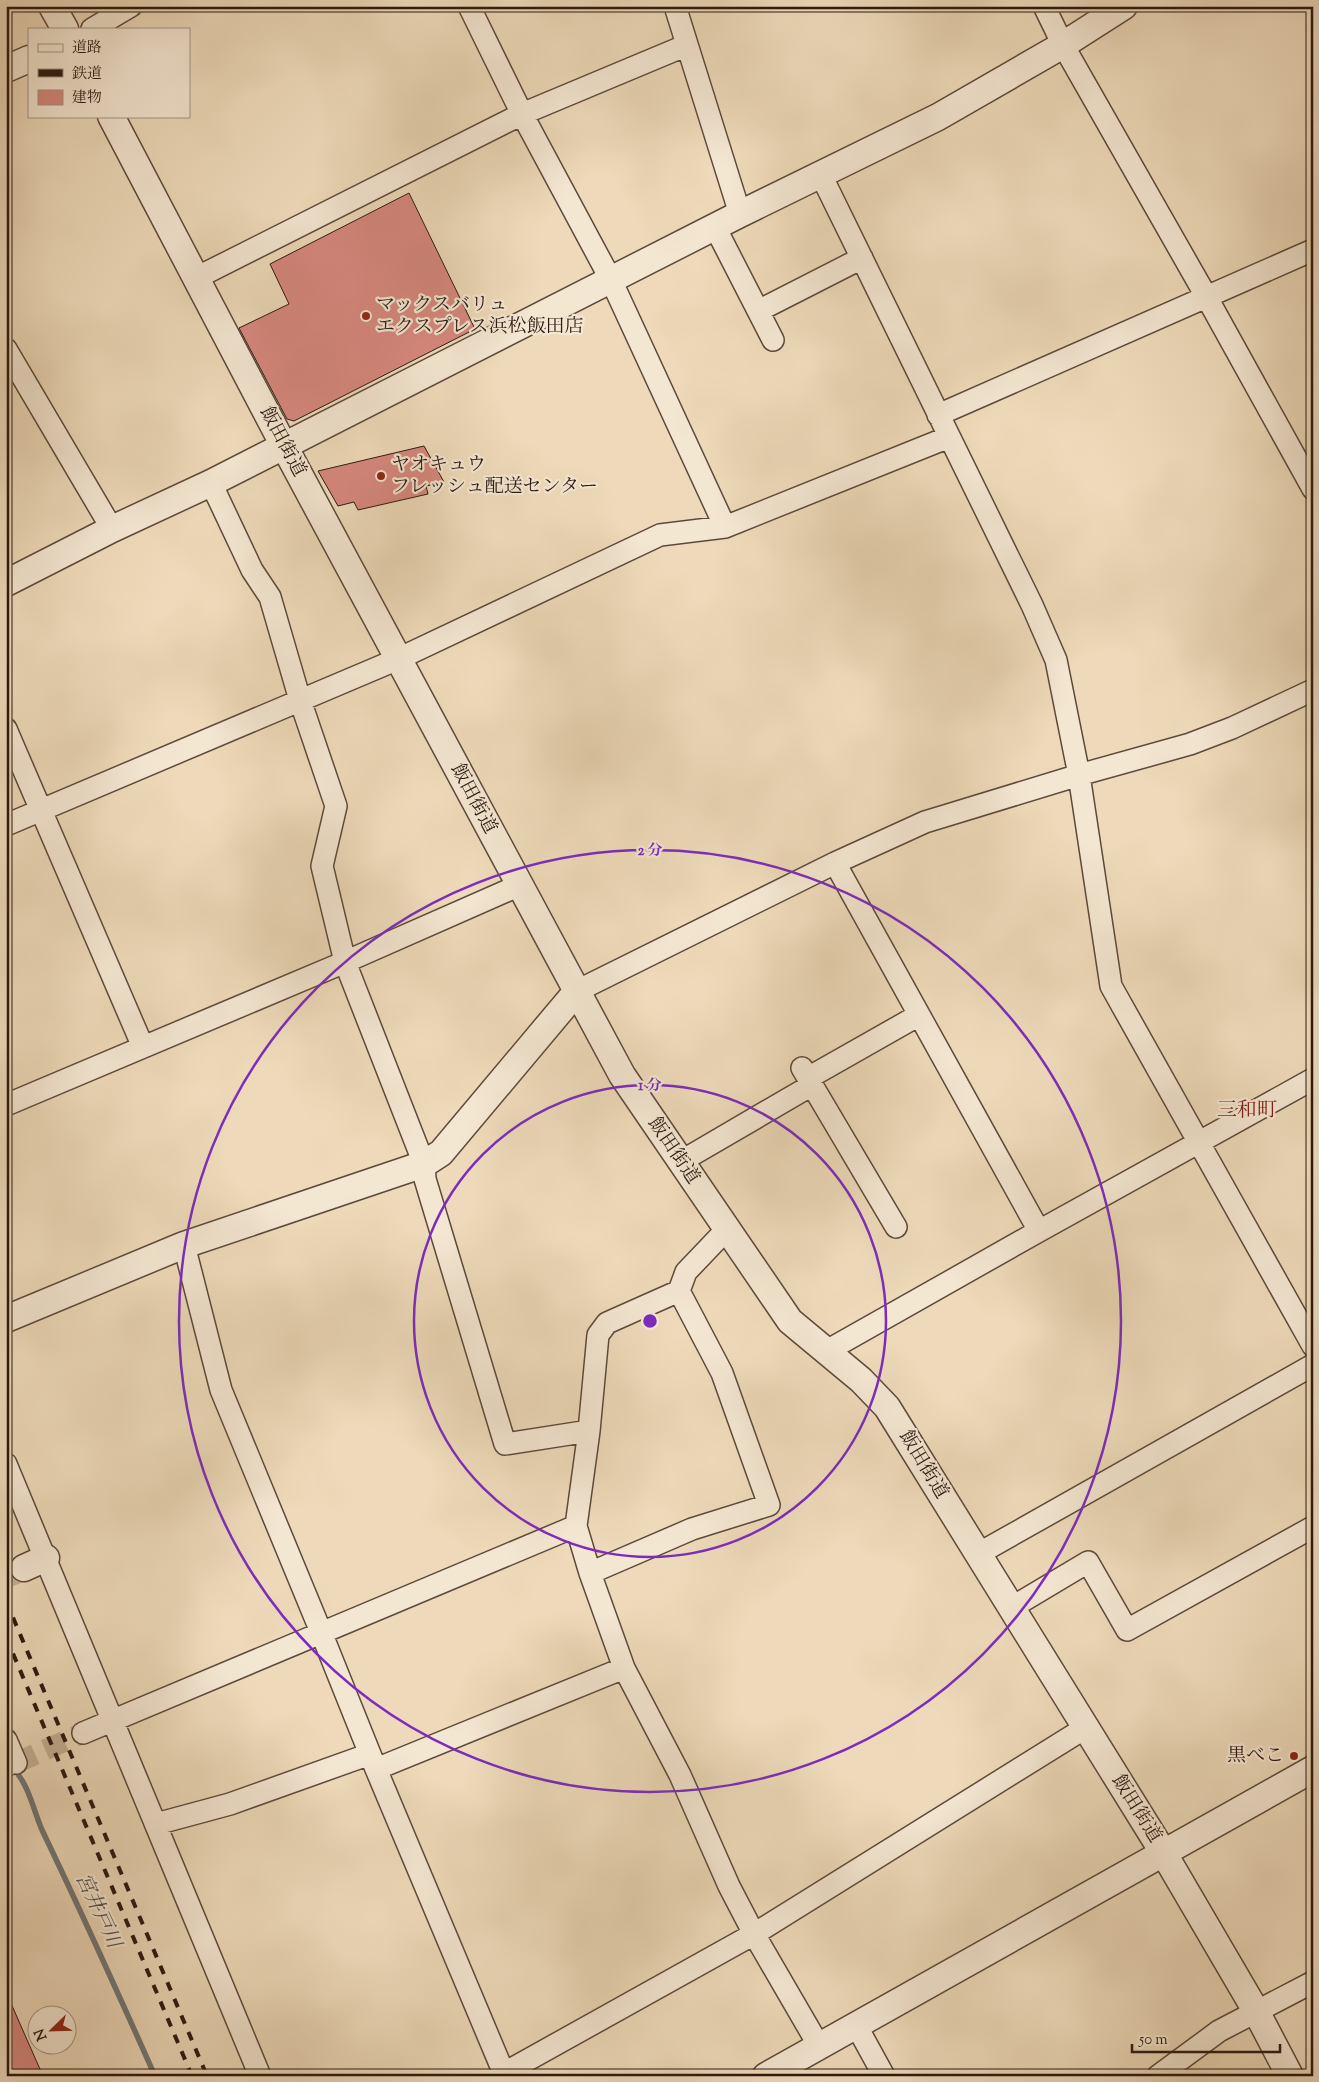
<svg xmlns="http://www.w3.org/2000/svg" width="1319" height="2082" font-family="'Sorts Mill Goudy','Noto Serif JP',serif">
<rect width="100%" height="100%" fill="#eedaba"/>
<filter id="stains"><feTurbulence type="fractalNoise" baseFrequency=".004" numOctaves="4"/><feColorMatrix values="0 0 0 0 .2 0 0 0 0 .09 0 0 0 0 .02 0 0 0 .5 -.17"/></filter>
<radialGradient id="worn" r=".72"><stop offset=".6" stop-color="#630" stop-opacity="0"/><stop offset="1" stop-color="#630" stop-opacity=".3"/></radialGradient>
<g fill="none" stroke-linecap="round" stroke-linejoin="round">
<!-- stream -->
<path stroke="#717878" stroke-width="5.5" d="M13,1768c16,17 20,41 29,62 39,81 76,163 113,246"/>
</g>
<!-- building -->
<path fill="#d7887f" stroke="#2b1911" d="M409,193l66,136 -181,92 -7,-2 -48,-91 50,-24 -19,-40z
M424,446l20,36 -18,4 2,8 -70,16 -4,-8 -16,4 -20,-35z
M6,1992l37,84h-37z"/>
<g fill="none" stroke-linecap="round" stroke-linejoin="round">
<!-- minor-tunnel -->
<path stroke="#c7b398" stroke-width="21" stroke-dasharray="21 11" stroke-linecap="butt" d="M16,1763l67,-30"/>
<!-- tertiary-tunnel -->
<path stroke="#c7b398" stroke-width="26" stroke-dasharray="26 13" stroke-linecap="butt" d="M6,1575l18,-7"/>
<defs>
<path id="service" d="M6,1775l10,-12"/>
<path id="minor" d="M469,6l53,108 89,166 114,247
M675,6l65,208
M1044,6l19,39 143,251 107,193
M92,29l39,-23
M821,175l211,430 24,55 23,115 32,211 202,360
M715,227l58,113
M196,278l326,-164 165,-69
M758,311l104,-53
M6,349l106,180
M938,415l375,-165
M211,483l41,87 18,27 30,103 36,106 -14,60 23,96 79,202 1,15 80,265 84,-13
M6,729l137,318
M6,825l392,-166 262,-124 65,-8 224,-90
M835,863l204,368
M577,991l258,-128 90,-41 154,-47 111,-31 42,-16 81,-38
M802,1068l94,159
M808,1078l111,-63
M6,1105l339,-143 175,-77
M680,1162l132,-77
M726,1230l-40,42 -7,19 -72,32 -9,12 -9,96 -13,95 14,47 34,95 56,107 49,111 25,48 65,112
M184,1245l37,145 100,242 55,137 129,307
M825,1352l214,-121 274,-152
M6,1464l254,612
M978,1554l335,-189
M590,1573l102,-44 77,-24 -47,-132 -43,-82
M1011,1608l77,-46 39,68 186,-103
M83,1733l493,-207
M6,1740l10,23
M376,1769l248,-101
M156,1824l74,-20 140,-50
M856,2025l28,51
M499,2076l255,-142 331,-206
M1158,2076l61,-45 94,-49"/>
<path id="tertiary" d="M52,6l13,23
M6,69l23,-10
M111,116l172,328 339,631 168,246 71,59 26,27 276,445 93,159 34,65
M6,583l106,-54 99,-46 529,-269 198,-97 125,-72 61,-39
M6,1319l178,-74 240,-81 17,-11 136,-162
M24,1568l22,-10
M766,2076l547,-307"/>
</defs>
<!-- service casing -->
<use href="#service" stroke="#5c493b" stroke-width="12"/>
<!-- minor casing -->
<use href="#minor" stroke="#5c493b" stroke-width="24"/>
<!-- tertiary casing -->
<use href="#tertiary" stroke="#5c493b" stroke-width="29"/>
<!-- service -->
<use href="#service" stroke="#f4e7d2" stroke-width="10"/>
<!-- minor -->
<use href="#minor" stroke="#f4e7d2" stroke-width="21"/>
<!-- tertiary -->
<use href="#tertiary" stroke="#f4e7d2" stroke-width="26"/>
<!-- rail -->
<path stroke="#2b1911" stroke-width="4" stroke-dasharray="9 9" stroke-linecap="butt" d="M6,1601l201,475
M6,1637l186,439"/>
</g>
<!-- distance rings -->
<g fill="none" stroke="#7b2cbf" stroke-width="2.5">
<circle cx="650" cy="1321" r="236"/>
<circle cx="650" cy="1321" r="471"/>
</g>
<!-- markers -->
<g fill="#8f2418" stroke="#f4e7d2" stroke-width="2">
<circle cx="366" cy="316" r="5"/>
<circle cx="381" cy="476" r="5"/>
<circle cx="1294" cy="1756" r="5"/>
</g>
<g text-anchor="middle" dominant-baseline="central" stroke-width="4.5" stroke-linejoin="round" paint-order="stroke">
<!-- poi labels -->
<g font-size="19" fill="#2b1911" stroke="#f4e7d2" text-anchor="start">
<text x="376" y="305">マックスバリュ<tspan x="376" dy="22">エクスプレス浜松飯田店</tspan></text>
<text x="391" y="465">ヤオキュウ<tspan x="391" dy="22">フレッシュ配送センター</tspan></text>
<text x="1284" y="1756" text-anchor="end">黒べこ</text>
</g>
<!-- street labels -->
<g font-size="19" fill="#2b1911" stroke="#f4e7d2">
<text transform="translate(282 442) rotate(62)">飯田街道</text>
<text transform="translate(473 799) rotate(62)">飯田街道</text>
<text transform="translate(673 1151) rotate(56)">飯田街道</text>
<text transform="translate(923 1465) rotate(59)">飯田街道</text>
<text transform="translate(1136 1809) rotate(58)">飯田街道</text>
</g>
<!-- neighbourhood labels -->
<g font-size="20" fill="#7a1f14" stroke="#f4e7d2">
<text x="1247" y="1111">三和町</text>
</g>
<!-- water labels -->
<g font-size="20" font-style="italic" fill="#54504d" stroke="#f4e7d2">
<text transform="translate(97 1911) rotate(65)">宮井戸川</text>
</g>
</g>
<circle cx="650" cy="1321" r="8" fill="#7b2cbf" stroke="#f4e7d2" stroke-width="2.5"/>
<g font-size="15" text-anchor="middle" font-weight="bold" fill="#7b2cbf" stroke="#f4e7d2" stroke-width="4.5" stroke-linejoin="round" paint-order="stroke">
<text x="650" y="855">2 分</text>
<text x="650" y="1090">1 分</text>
</g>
<!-- margin -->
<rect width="1319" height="2082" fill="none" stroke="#eedaba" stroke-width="25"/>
<rect x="8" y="8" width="1304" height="2067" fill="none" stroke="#2b1911" stroke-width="2.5"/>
<rect x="12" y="12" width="1294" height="2057" fill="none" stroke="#2b1911"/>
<!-- legend -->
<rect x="28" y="28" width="162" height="90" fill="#f4e7d2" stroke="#a49585"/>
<rect x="38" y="44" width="25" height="8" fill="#f4e7d2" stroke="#a49585"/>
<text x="72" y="52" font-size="15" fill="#2b1911">道路</text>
<rect x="38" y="69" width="25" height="8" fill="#2b1911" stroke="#a49585"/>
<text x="72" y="78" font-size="15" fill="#2b1911">鉄道</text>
<rect x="38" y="90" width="25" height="15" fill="#d7887f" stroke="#a49585"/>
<text x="72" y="102" font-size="15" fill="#2b1911">建物</text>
<!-- north arrow -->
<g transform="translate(52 2030) rotate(247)"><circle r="24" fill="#f4e7d2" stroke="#a49585"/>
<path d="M0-4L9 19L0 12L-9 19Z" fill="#8f2418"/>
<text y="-8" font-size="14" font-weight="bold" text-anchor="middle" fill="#2b1911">N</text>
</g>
<!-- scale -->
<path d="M1132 2044v8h148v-8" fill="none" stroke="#2b1911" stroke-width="2.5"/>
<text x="1139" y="2044" font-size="15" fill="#2b1911" stroke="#f4e7d2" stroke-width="4" paint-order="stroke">50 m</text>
<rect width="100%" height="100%" filter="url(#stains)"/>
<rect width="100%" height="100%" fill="url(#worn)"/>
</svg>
